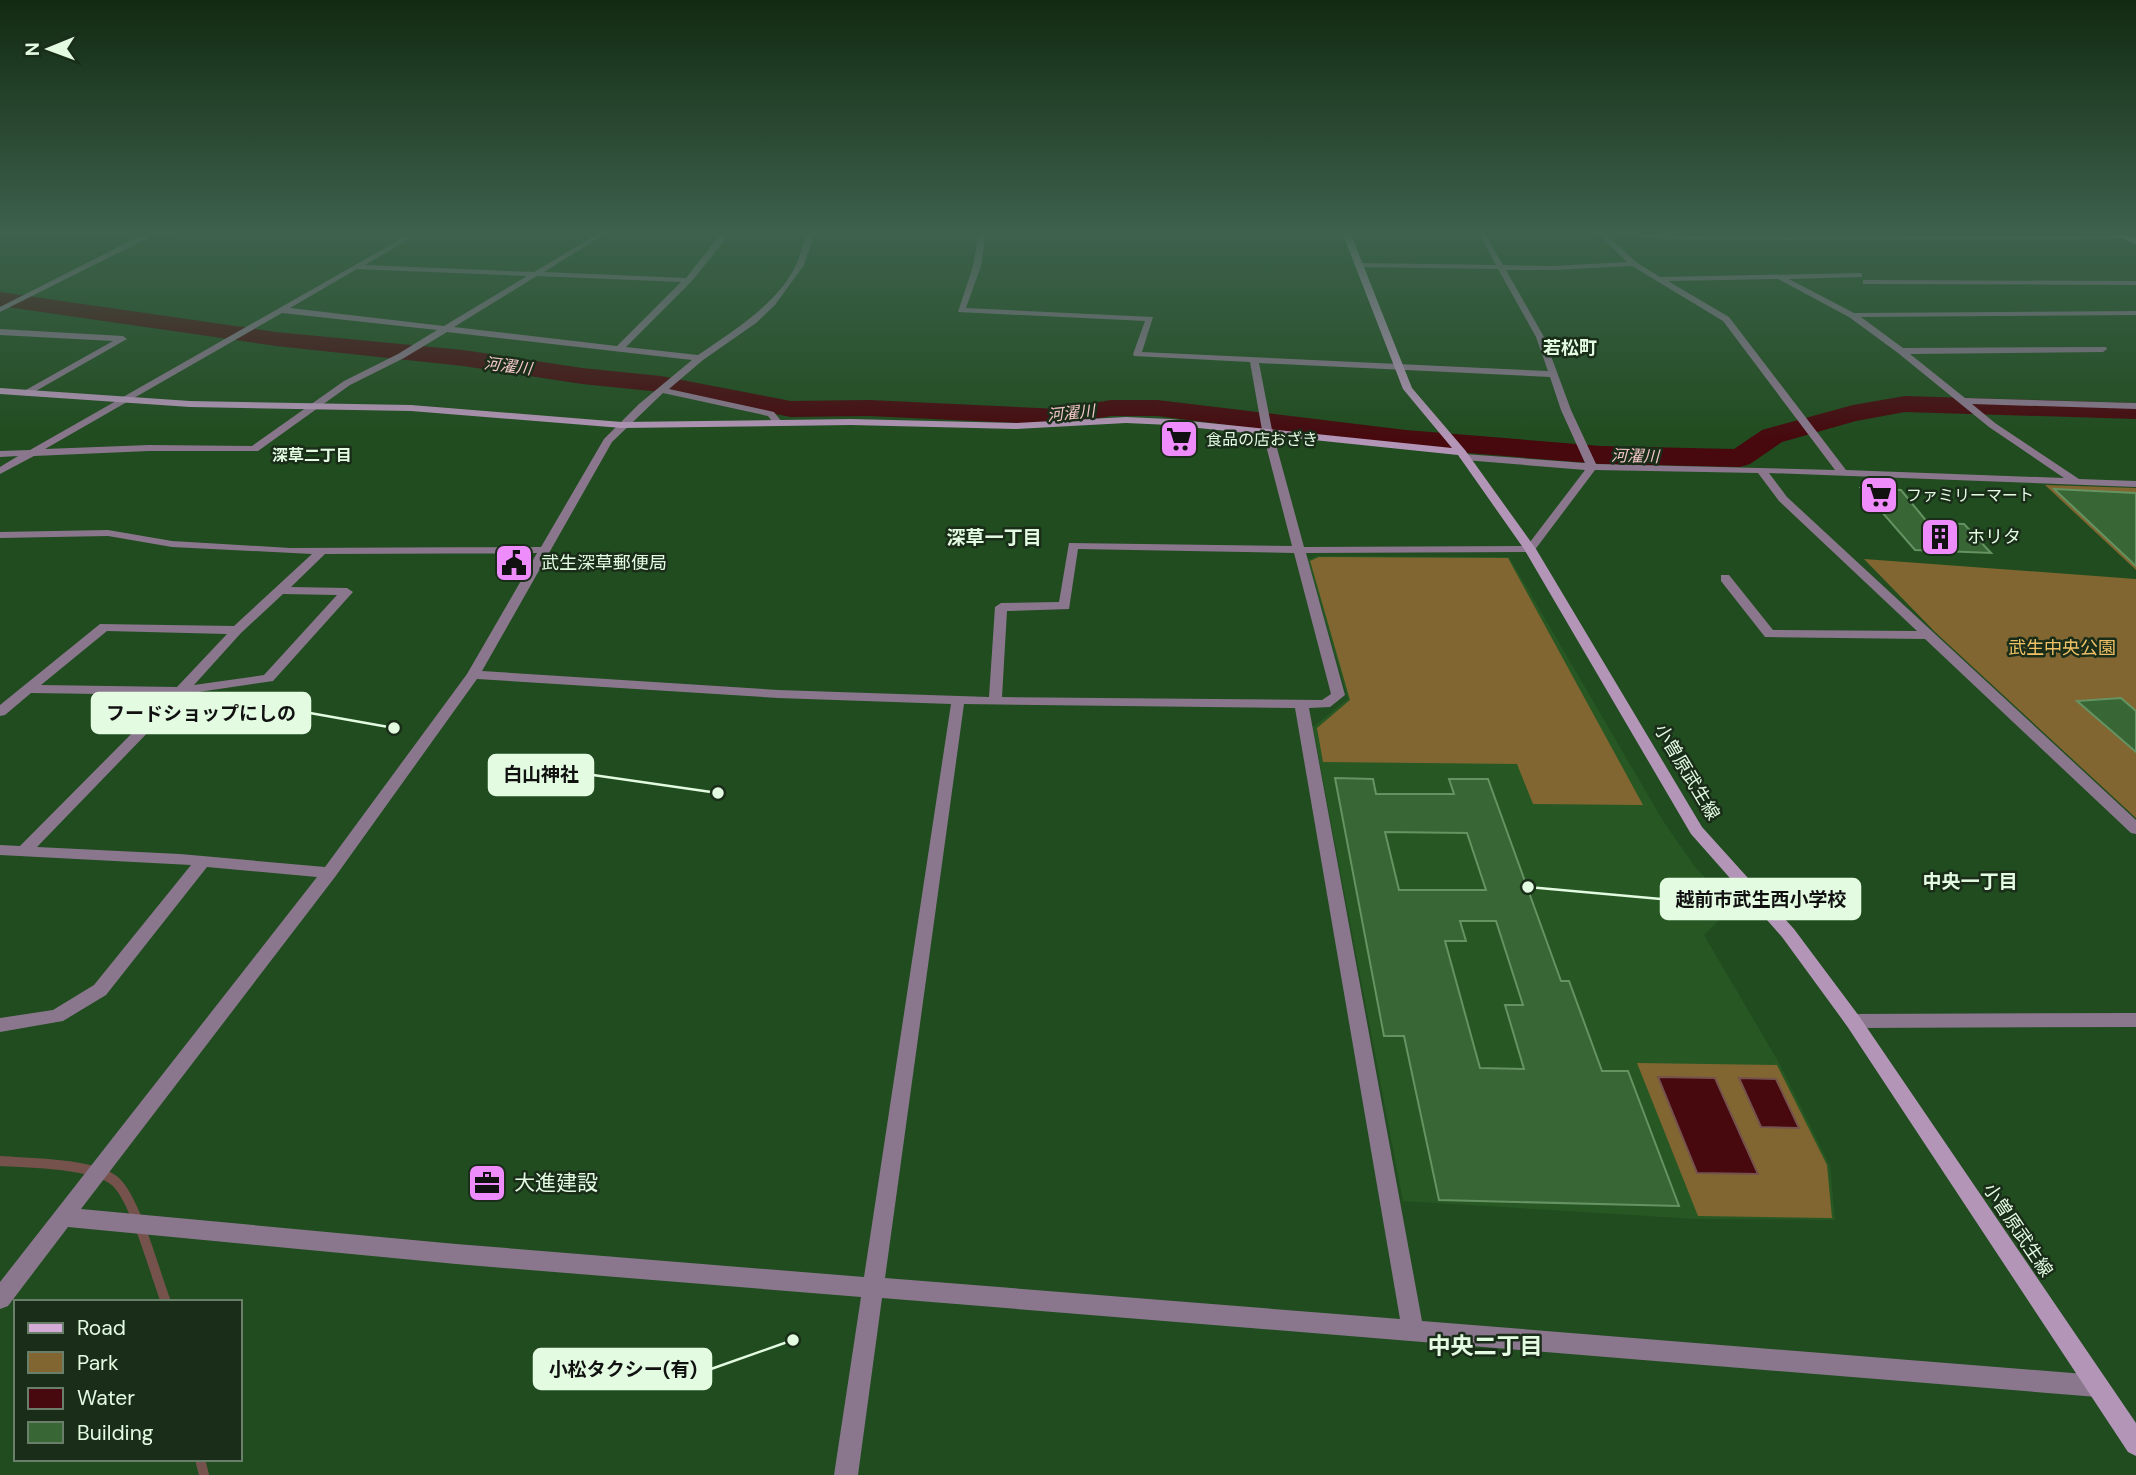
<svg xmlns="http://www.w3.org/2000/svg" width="2136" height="1475" font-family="'DM Sans','Noto Sans JP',sans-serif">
<rect width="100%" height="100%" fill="#214c1f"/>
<!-- built -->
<path fill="#275824" d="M1317,556l192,1 154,264 32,46 37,40 -28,28 75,128 51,103 5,54 -138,-1 -294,-18 -90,-474 35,-28 -40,-139z"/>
<!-- green -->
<path fill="#816631" d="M2045,485l91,3v82z
M1319,557l189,1 135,247 -110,-1 -16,-40 -194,-2 -6,-34 33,-28 -39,-136 -1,-3z
M1864,559l272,20v239l-201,-186z
M1637,1063l140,2 50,100 5,53 -134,-2z"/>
<!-- water -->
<path fill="#47090e" stroke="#76524d" stroke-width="2" d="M1658,1077l57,1 43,96 -61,-1z
M1739,1078l37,1 23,49 -38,-1z"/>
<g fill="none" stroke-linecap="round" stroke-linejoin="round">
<!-- stream -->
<path stroke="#76524d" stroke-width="10" d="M0,1161c28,2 95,2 116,21 20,19 39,92 50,120
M200,1459l4,16"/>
<!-- river -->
<path fill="#47090e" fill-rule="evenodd" d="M0,292l276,40 187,18 119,18 79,8 130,25 78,-1 189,9 53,-9h46l249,30 195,16 133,3 28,-19 91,-25 52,-9 231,7v16l-231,-7 -49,9 -74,21 -32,22 -10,3 -139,-3 -195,-16 -249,-32h-46l-53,9 -189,-9 -78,1 -130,-25 -79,-8 -119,-18 -187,-20 -276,-40z"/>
</g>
<!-- building -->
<path fill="#386635" stroke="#659362" stroke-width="2" fill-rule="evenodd" d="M1861,488l40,2 27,33 36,1 27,29 -76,-3z
M2054,489l82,4v73z
M2121,698l15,13v41l-59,-51z
M1335,778l38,1 3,15h78l-5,-15h39l73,202h8l33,90h26l51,135 -240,-6 -35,-164h-20zM1385,832l82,1 19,57h-87zM1460,921h36l27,84h-18l19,64 -44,-1 -35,-127h21z"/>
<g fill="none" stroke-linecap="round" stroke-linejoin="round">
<!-- street -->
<path fill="#8a778d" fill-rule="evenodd" d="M0,232h184l-4,2 -32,1v3l-148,74v-5l142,-72 -142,1z
M413,232h8l-56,33 169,7 67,-40h7l-64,40 142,6 33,-42h6v4l-34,42 -65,65 72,8c35,-24 81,-52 99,-92 4,-10 7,-21 10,-31h8l-11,33 -29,40 -19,18 -53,37 -34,29 105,23 8,10 -2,2h-6l-6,-8 -105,-23 -51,49 -130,229 296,19 211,7 6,-90 6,-4 58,-1 10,-59 223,3 -30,-116 -12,-68 -116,-6 -1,-2 12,-33 -187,-9 15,-46 6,-34h7l-5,34 -15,42 187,9 -11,35 406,19 -12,-34 -38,-68 -140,-2 -4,-2 4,-2 138,2 -18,-33h6l19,33 51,1 73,-4 -31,-30 131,4 409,-1v4l-409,1 -64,-1 -58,-5 31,28 24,15 202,-4v4h-3l-70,2 65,34 282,-2v4l-275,2 42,31 203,-1 1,2 -4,3 -193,2 55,44 171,5v6l-164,-5 23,19 84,56 57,2v6l-367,-14 18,24 349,323v14l-5,-1 -206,-194 -160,-2 -44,-56v-6h8l44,55 144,1 -138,-130 -21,-28 -163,-3 -61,81 -4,1 -224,1 39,142 -15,12 -21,1 113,613 675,54 8,3 3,8 -3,8 -8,3 -1215,-99 -24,177h-24l27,-178 -405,-33 -388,-37 -60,79 -8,3v-27l317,-405 -110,-10 -101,128 -43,26 -63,11v-14l53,-8 41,-25 97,-120 -191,-10v-10l20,1 150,-151 -139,-2 -26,22 -5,1v-11l100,-81 134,2 78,-72 -140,-7 -64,-11 -108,2v-6l108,-2 64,11 118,7 251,-1 63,-108 35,-35 53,-44 -245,-28 -43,26 -54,27 -92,66h-109l-115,5 -34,18v-7l18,-11 -18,1v-6l30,-1zM1632,266l91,55 112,149 -239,-6 -25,-54 -27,-73 -38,-67h48zM357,269l170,7 -83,50 -154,-18zM537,276l144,6 -64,64 -163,-19zM1778,279l71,38 49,36 91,74 75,51 -218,-8 -117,-153 -61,-36zM282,313l155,17 -39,24 -54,27 -92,65 -103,-1 -104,4zM1259,363l291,14 11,33 24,53 -121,-9 -5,3 5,3 121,10 -58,76 -223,1 -32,-117zM1078,549l216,4 37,141 -9,6 -320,-3 5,-86 62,-2zM537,553l-70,121 -142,193 -145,-13 -143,-7 148,-153 88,-13 80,-89 -6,-4 -56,-1 34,-33zM283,594l54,1 -73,80 -70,10 47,-52zM107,631l120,3 -50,53 -136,-2zM477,679l301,19 173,6 -87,573 -408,-33 -375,-35 254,-332zM964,704l331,4 105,611 -515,-41z
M1863,280l273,1v4l-270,-1h-3z
M0,329l123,7 4,3 -100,57 -5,-3 2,-2 89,-50 -113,-6z
M2136,1013v14l-283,1 -6,-2 -3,-5 3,-5 6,-2z"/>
<!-- secondary -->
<path fill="#b395b7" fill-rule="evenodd" d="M1342,232h8l62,156 53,62 71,99 166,278 92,102 65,87 277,407v33l-8,-4 -281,-426 -65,-89 -91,-103 -167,-285 -66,-94 -288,-30 -44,-2 -110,6 -165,-4 -229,3 -211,-17 -221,-4 -190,-13v-6l190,13 221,4 211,17 229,-3 165,4 110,-6 44,2 282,29 -49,-59z"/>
<!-- primary -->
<path fill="#d2abd7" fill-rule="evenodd" d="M2110,232h10l16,7v6z"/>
</g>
<!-- sky -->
<linearGradient id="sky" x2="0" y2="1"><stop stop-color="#122a11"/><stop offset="0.53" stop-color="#3d614d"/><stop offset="1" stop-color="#3d614d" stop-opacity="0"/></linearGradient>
<rect width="2136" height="438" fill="url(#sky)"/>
<!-- icons -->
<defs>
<symbol id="supermarket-square" viewBox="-11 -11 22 22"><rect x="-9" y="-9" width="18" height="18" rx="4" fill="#ed8cfa" stroke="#1a2d19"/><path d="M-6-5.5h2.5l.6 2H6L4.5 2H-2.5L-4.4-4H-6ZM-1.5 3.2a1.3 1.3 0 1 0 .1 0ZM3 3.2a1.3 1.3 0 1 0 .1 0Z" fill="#111"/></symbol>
<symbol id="building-square" viewBox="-11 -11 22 22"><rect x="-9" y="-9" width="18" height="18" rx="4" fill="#ed8cfa" stroke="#1a2d19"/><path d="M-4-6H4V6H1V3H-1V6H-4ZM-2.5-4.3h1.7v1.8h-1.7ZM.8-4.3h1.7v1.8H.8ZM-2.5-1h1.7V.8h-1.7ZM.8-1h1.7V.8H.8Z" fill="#111"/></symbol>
<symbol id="civic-square" viewBox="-11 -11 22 22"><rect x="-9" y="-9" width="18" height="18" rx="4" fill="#ed8cfa" stroke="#1a2d19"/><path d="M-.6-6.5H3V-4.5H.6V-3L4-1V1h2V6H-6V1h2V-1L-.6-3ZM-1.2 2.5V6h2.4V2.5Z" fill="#111"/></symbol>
<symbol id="office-square" viewBox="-11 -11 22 22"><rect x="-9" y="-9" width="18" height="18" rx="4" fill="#ed8cfa" stroke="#1a2d19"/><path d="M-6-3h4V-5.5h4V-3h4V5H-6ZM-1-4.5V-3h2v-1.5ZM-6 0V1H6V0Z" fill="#111"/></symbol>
</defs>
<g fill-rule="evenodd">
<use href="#supermarket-square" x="1157" y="417" width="44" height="44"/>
<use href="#supermarket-square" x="1857" y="473" width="44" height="44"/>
<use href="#building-square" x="1918" y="515" width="44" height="44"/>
<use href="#civic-square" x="492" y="541" width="44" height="44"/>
<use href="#office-square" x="465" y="1161" width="44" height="44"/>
</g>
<g text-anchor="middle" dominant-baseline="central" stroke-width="5" stroke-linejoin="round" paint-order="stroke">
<!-- far-water labels -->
<g font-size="16" font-style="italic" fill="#f3c8c5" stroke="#1a2d19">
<text transform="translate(508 366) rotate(7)">河濯川</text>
<text transform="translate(1071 413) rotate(-6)">河濯川</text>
<text transform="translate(1635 456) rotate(1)">河濯川</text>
</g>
<!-- far-poi labels -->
<g font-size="16" fill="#e3fbe1" stroke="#1a2d19" text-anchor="start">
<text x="1206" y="439">食品の店おざき</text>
<text x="1906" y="495">ファミリーマート</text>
</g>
<!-- far-neighbourhood labels -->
<g font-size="16" font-weight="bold" fill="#e3fbe1" stroke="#1a2d19">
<text x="312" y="455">深草二丁目</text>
</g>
<!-- far-quarter labels -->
<g font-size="18" font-weight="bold" fill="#e3fbe1" stroke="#1a2d19">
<text x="1570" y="348">若松町</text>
</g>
<!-- poi labels -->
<g font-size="18" fill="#e3fbe1" stroke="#1a2d19" text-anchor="start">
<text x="1967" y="537">ホリタ</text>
<text x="541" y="563">武生深草郵便局</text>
</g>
<!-- park labels -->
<g font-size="18" fill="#efc166" stroke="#1a2d19">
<text x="2062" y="648">武生中央公園</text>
</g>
<!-- street labels -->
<g font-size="18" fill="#e3fbe1" stroke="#1a2d19">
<text transform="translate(1687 772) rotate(59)">小曽原武生線</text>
<text transform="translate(2018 1230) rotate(56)">小曽原武生線</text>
</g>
<!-- neighbourhood labels -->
<g font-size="19" font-weight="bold" fill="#e3fbe1" stroke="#1a2d19">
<text x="994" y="537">深草一丁目</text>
<text x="1970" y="881">中央一丁目</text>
</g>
<!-- near-poi labels -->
<g font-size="21" fill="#e3fbe1" stroke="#1a2d19" text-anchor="start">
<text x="514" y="1183">大進建設</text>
</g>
<!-- near-neighbourhood labels -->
<g font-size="23" font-weight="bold" fill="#e3fbe1" stroke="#1a2d19">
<text x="1485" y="1346">中央二丁目</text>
</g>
</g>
<!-- callouts -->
<path fill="none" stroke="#e3fbe1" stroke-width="2.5" d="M394 728L310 713M718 793L593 775M1528 887L1661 899M793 1340L711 1369"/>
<g fill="#e3fbe1" stroke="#1a2d19" stroke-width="2.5">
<circle cx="394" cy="728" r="7"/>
<circle cx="718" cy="793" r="7"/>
<circle cx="1528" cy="887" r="7"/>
<circle cx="793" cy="1340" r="7"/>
</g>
<g fill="#e3fbe1" stroke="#e3fbe1" stroke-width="2.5">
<rect x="92" y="693" width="218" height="40" rx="7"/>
<rect x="489" y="755" width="104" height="40" rx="7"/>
<rect x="1661" y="879" width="199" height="40" rx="7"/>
<rect x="534" y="1349" width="177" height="40" rx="7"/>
</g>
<g font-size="19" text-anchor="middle" font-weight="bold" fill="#111">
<text x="201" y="720">フードショップにしの</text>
<text x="541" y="781">白山神社</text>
<text x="1761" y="906">越前市武生西小学校</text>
<text x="623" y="1376">小松タクシー(有)</text>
</g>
<!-- legend -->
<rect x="14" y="1300" width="228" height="161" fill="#1a2d19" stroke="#6a7f69" stroke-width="2"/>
<rect x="28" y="1323" width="35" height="10" fill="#d2abd7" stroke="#6a7f69" stroke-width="2"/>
<text x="77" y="1335" font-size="21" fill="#e3fbe1">Road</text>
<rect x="28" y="1352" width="35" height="21" fill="#816631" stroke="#6a7f69" stroke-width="2"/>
<text x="77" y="1370" font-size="21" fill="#e3fbe1">Park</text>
<rect x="28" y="1388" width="35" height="21" fill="#47090e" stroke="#6a7f69" stroke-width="2"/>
<text x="77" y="1405" font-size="21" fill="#e3fbe1">Water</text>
<rect x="28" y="1422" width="35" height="21" fill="#386635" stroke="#6a7f69" stroke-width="2"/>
<text x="77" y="1440" font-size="21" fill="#e3fbe1">Building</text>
<!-- north arrow -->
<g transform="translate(49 49) rotate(269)" stroke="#1a2d19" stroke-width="5" paint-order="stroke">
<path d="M0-5L12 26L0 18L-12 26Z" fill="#e3fbe1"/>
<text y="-10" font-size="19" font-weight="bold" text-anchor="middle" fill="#e3fbe1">N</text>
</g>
</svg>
